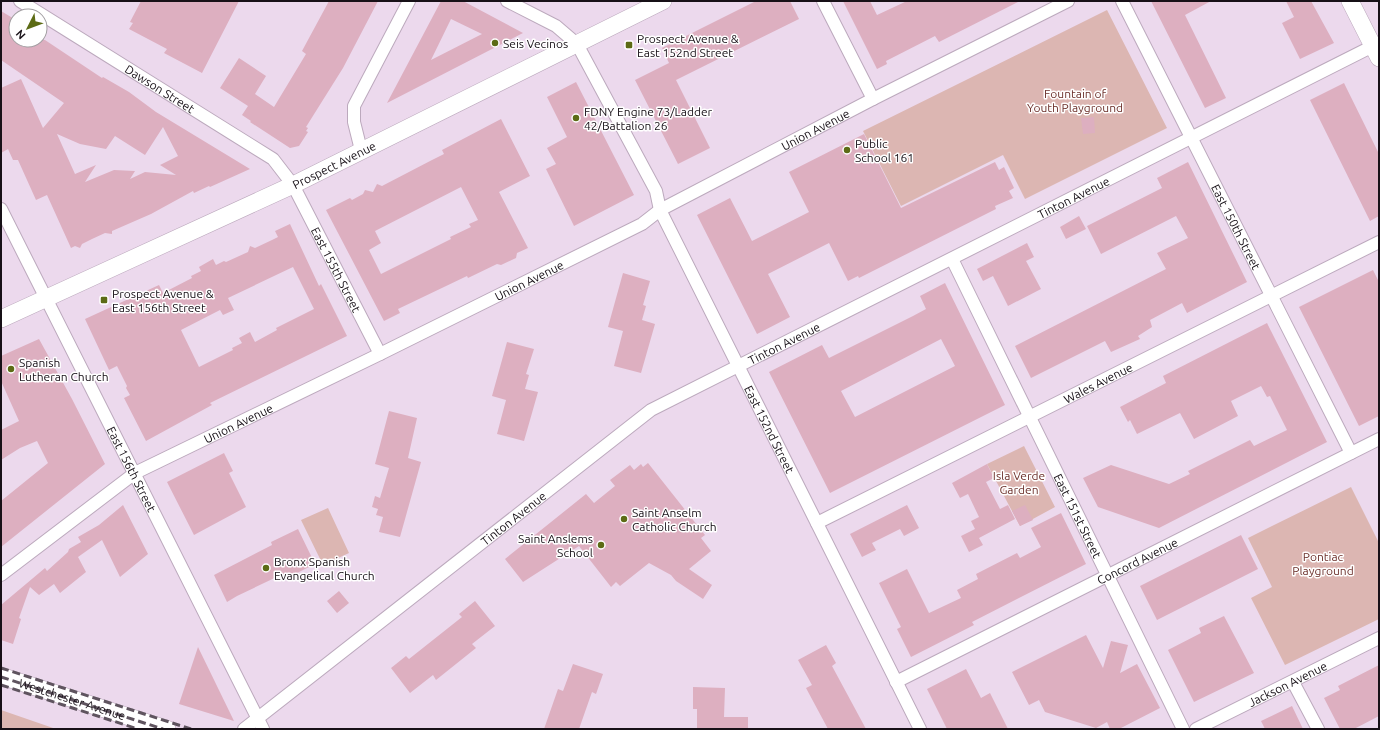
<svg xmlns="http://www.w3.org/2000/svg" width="1380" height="730" font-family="Ubuntu,sans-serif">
<rect width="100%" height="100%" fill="#ecd9ed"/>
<!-- green -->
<path fill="#dcb6b2" d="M1107,10l60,118 -142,71 -22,-44 -102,51 -38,-75z
M1024,446l31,61 -35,19 -33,-62z
M1351,487l28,56v76l-94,46 -34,-67 21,-11 -24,-49z
M328,508l21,45 -26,12 -22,-45z
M1,710l55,19h-55z"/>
<!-- building -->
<path fill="#ddafc0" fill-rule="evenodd" d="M141,1h98l-37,72 -38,-20 3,-4 -38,-20 4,-6 -3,-1z
M329,1h49l-35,67 -37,59 2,1 -2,3 2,1 -9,14 -9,2 -40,-26 1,-1 -9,-6 6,-9 -28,-18 19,-30 27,18 -11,18 19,13 32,-53 -4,-3z
M441,1h22l60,32 -136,70zM451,19l31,15 -51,26z
M756,1h34l9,18 -123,61 34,68 -32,16 -43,-84 34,-17 -7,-15z
M843,1h27l7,14 30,-14h113l-81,41 -4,-6 -49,25 1,3 -10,5z
M1151,1h60l-26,14 41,83 -21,10z
M1286,1h25l23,42 -34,16 -18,-36 12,-6z
M1,11l15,9v20h29l57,38 1,-1 26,15 27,20 94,57 -40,18 -1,-1 -15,7 -1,-2 -42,23 -39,17v3l-7,-1 -13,6 -10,5 -2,4 -5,-2 -4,2 -24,-53 -11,5 -18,-40h-5l-5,-11 -7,4v-65l20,-9 22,49 21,-25 -63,-43zM163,127l15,29 -18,9 16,10 -31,-3 -15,7 5,-8 -21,-1 -29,12 11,-17 -21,9 -18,-40 23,10 26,5 9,-13 30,19z
M576,82l58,113 -60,31 -28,-57 10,-5 -9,-16 20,-11 -20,-40z
M1344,83l35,71v62l-9,5 -60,-121z
M1094,117l1,16 -12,1 -2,-16z
M501,119l29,57 -31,16 29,56 -11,5 -1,5 -15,7 -4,-1 -29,14 -1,-2 -69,33 2,4 -16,8 -58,-111 24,-12 2,2 11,-6 2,-4 8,2 4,-8 5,2 50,-26 12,-6 -2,-4zM461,187l17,33 -9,4 2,3 -21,10 1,2 -70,35 -12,-24 12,-7 -6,-12z
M864,134l37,74 94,-46 4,8 5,-3 10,21 -5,3 4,7 -18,8 1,3 -137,69 -1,-2 -10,5 -19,-38 -61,31 22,43 -33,17 -60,-119 33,-17 22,43 57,-29 -20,-40z
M1188,162l59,120 -60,31 -5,-10 -32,17 2,7 -14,9 2,3 -29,13 -6,-11 -74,37 -16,-32 151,-77 -9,-16 31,-15 -12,-22 -75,38 -14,-28 75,-38 -5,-10z
M1079,216l7,13 -20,10 -6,-12z
M290,224l29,62 2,-2 26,52 -137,67 2,2 -66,36 -22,-43 6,-3 -4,-7 1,-2 -10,-20 -8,4 -24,-51 74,-34 4,8 29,-15 -1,-2 10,-5 -2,-4 14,-8 3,6 8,-4 2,1 22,-10 2,-6 5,2 17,-8 6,-3 -3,-6zM293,267l21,42 -38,19 1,2 -22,12 -5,-10 -11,6 3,5 -10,5 1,2 -34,17 -18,-37 39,-20 3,5 11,-5 -6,-12z
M1027,243l7,14 -8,4 15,28 -33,17 -15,-30 -10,5 -6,-12z
M1373,270l6,12v134l-20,10 -60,-119z
M623,273l27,8 -7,24 3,1 -4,14 13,4 -14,49 -27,-7 9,-35 -15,-4z
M945,283l60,122 -175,88 -61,-121 53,-27 7,13 84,-42 13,-7 -6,-13zM941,339l14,27 -100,51 -14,-26z
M1267,323l60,119 -168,86 -61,-21 -15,-29 28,-13 58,19 21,-10 -2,-3 62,-31 4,6 33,-16 -17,-34 -3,1 -6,-11 -30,15 7,15 -44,23 -14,-26 -43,21 -7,-14 -2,2 -8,-15 46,-24 -3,-7z
M39,339l33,60 33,65 -104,83v-46l47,-38 -11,-22 -17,7 -19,12v-30l18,-9 -18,-40v-25z
M507,342l27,7 -8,25 3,1 -4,14 13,3 -14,49 -27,-7 9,-34 -14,-4z
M389,411l28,7 -9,40 13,4 -21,75 -21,-5 4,-15 -7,-2 2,-6 -6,-2 3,-11 5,2 9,-30 -14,-4z
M224,453l9,18 -4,2 17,34 -52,28 -27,-53z
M648,463l57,72 -4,3 10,13 -22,18 23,16 -9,14 -27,-18 -5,-6 -22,-12 -29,23 -4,-4 -5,5 -32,-41 -56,36 -18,-23 81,-65 8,9 21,-17 -5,-6 20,-15 4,5 7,-6 2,3z
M987,464l7,14 -8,4 14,27 8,-4 7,14 -36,19 4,7 -14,7 -8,-16 14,-7 -4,-8 8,-4 -11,-23 -8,4 -8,-15z
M123,505l25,49 -28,23 -18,-37 -24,17 8,15 -26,21 -6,-9 -15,11 -9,-8 -11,31 2,1 -8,25 -12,-4v-35l44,-37 2,3 21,-19 1,-3 12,-7 -3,-5 21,-12z
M907,505l12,23 -15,8 -4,-7 -28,14 4,7 -14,7 -12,-23z
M1025,505l8,15 -13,6 -8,-15z
M1061,513l25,51 -114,58 2,3 -63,32 -14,-28 4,-2 -22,-44 28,-14 22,44 32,-15 -4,-8 21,-11 -2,-5 41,-21 3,5 21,-11 -10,-19z
M298,529l17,35 -30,15 -2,-5 -46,22 -10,6 -13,-27 58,-30 -1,-3z
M1241,535l17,34 -101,51 -17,-34z
M339,591l10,12 -12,10 -10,-12z
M475,601l20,25 -23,18 4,4 -40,32 -3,-5 -23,18 -19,-25 15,-12 3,3 53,-42 -3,-3z
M1224,616l30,57 -60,29 -26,-52 33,-17 -2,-5z
M1086,635l17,33 8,-27 17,4 -8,28 17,-9 23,44 -41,21h-9l-3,-7 -11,6 -51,-16 -6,-12 -10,5 -17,-33z
M826,645l10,18 -4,3 34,63h-38l-22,-41 6,-3 -14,-25z
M198,647l36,74 -55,-17z
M573,664l30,10 -7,20 -4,-2 -13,37h-35l14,-40 5,2z
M1379,665v51l-25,13h-14l-16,-31 16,-8 -2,-4z
M966,669l15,29 9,-5 18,36h-61l-20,-40z
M693,687l32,1 -1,29h24v12h-51v-20h-4z
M1292,706l11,23h-38l-4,-8z"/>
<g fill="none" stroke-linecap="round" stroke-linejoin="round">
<defs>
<g id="street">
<path id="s1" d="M20,1l253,158 20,26 87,169"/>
<path id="s2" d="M507,1l49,25 21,18 79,147 4,19 260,519"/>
<path d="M823,1l50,98"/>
<path id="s3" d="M1122,1l229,452"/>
<path d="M361,150l-7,-28v-16l55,-105"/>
<path id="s4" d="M1,209l262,520"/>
<path id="s5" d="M952,259l231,470"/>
<path id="s6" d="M817,523l562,-281"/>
<path id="s7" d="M1,575l134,-102 245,-119 262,-130 18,-14 213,-111 195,-98"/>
<path id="s8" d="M896,682l483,-243"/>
<path d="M1293,682l25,47"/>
<path id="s9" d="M244,729l407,-319 728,-367"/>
<path id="s10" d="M1196,729l183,-91"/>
</g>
<g id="secondary">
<path d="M1350,1l29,57"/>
<path id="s11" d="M1,319l292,-134 370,-184"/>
<path id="s12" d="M1,676l166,53"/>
</g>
</defs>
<!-- street casing -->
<use href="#street" stroke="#bca9bd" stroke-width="14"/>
<!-- secondary casing -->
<use href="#secondary" stroke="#bca9bd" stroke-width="18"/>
<!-- street -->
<use href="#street" stroke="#fff" stroke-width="12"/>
<!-- secondary -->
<use href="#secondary" stroke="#fff" stroke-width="17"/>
<!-- rail -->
<path stroke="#5f545f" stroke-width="3" stroke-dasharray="8 4" stroke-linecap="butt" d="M1,668l190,61
M1,677l162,52
M1,685l137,44"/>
</g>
<!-- markers -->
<g fill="#5c6b15" stroke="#fff" stroke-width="1.5">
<circle cx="495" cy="43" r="4"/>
<rect x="625" y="41" width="8" height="8" rx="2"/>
<circle cx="576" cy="118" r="4"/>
<circle cx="847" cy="150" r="4"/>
<rect x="100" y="296" width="8" height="8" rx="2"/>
<circle cx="11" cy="369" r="4"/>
<circle cx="624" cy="519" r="4"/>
<circle cx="601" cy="545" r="4"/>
<circle cx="266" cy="568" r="4"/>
</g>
<g text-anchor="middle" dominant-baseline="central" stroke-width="3" stroke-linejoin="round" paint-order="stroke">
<!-- poi labels -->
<g font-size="12" fill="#171017" stroke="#fff" text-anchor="start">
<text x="637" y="38">Prospect Avenue &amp;<tspan x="637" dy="14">East 152nd Street</tspan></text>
<text x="503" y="43">Seis Vecinos</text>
<text x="584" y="111">FDNY Engine 73/Ladder<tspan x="584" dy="14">42/Battalion 26</tspan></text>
<text x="855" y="143">Public<tspan x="855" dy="14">School 161</tspan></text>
<text x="112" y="293">Prospect Avenue &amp;<tspan x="112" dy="14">East 156th Street</tspan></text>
<text x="19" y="362">Spanish<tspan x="19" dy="14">Lutheran Church</tspan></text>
<text x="632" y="512">Saint Anselm<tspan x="632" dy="14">Catholic Church</tspan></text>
<text x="593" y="538" text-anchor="end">Saint Anslems<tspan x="593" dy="14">School</tspan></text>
<text x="274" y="561">Bronx Spanish<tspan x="274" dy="14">Evangelical Church</tspan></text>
</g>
<!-- street labels -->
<g font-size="12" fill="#171017" stroke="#fff">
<text stroke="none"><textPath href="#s1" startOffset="165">Dawson Street</textPath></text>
<text stroke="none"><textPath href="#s7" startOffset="931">Union Avenue</textPath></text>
<text stroke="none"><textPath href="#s11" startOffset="367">Prospect Avenue</textPath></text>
<text stroke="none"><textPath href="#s9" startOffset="990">Tinton Avenue</textPath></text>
<text stroke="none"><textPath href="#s3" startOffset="253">East 150th Street</textPath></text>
<text stroke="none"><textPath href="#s1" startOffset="426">East 155th Street</textPath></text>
<text stroke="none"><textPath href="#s7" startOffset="607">Union Avenue</textPath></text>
<text stroke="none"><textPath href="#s9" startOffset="666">Tinton Avenue</textPath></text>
<text stroke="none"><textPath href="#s6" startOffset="314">Wales Avenue</textPath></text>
<text stroke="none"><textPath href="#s7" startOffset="283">Union Avenue</textPath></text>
<text stroke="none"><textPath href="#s2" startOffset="514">East 152nd Street</textPath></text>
<text stroke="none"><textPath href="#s4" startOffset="291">East 156th Street</textPath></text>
<text stroke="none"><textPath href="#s5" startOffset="286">East 151st Street</textPath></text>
<text stroke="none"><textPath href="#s9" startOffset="342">Tinton Avenue</textPath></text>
<text stroke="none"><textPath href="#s8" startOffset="270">Concord Avenue</textPath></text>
<text stroke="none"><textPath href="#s10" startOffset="102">Jackson Avenue</textPath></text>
<text stroke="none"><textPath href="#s12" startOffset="75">Westchester Avenue</textPath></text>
</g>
<!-- park labels -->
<g font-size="12" fill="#6c302b" stroke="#fff">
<text x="1075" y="93">Fountain of<tspan x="1075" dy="14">Youth Playground</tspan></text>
<text x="1019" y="475">Isla Verde<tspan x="1019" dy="14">Garden</tspan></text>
<text x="1323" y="556">Pontiac<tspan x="1323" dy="14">Playground</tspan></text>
</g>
</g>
<!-- border -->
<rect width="1380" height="730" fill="none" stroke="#171017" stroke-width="4"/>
<!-- north arrow -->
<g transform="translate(28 28) rotate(228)"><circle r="19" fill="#ffffff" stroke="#a29fa2"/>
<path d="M0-3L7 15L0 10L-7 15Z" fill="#5c6b15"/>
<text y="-6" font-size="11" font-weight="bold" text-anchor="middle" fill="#171017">N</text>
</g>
</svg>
